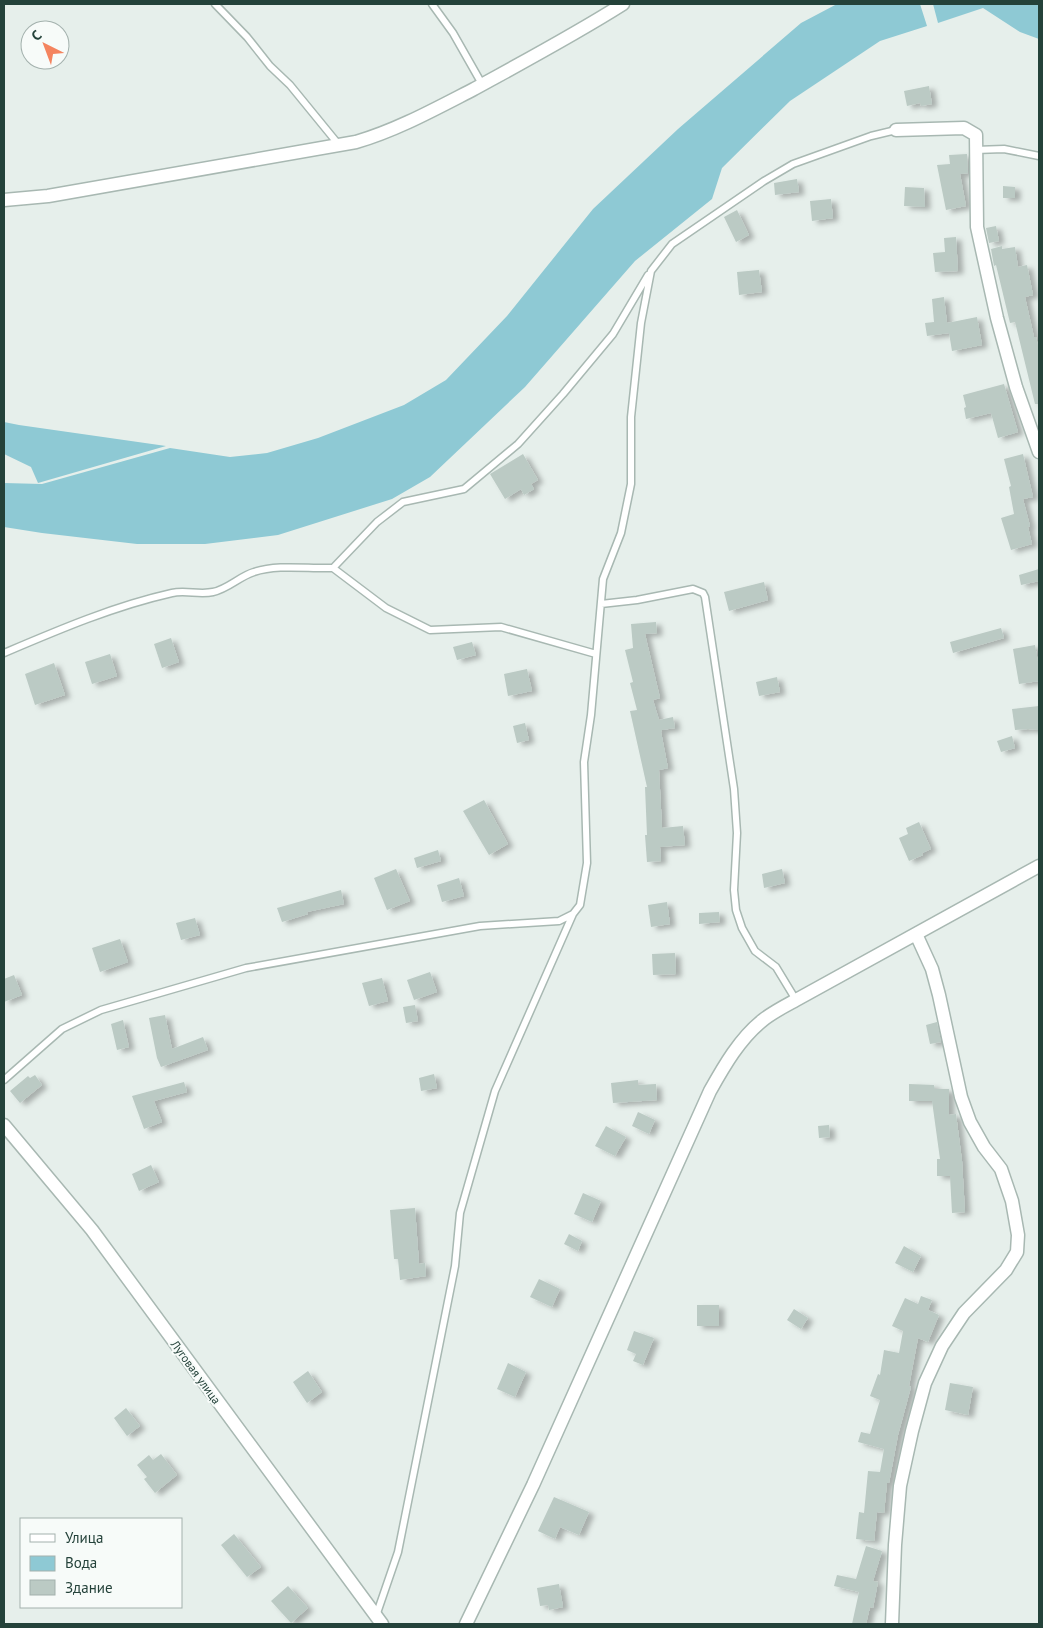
<svg xmlns="http://www.w3.org/2000/svg" width="1043" height="1628" font-family="'PT Sans',sans-serif">
<defs>
<filter id="shadow"><feDropShadow dx="5.5" dy="3" stdDeviation="2.5" flood-color="#0004"/></filter>
</defs>
<rect width="100%" height="100%" fill="#e6efeb"/>
<!-- water -->
<path fill="#8ec9d4" d="M837,4h83l7,22 -47,15 -90,60 -68,67 -10,31 -77,62 -110,126 -95,90 -38,22 -114,36 -73,9h-68l-95,-11 -38,-6v-44l38,1 128,-36 60,9 37,-4 51,-15 86,-33 42,-25 61,-64 86,-107 85,-80 123,-106z
M933,4h106v35l-19,-7 -37,-24 -45,15z
M4,422l15,3 147,21 -128,37 -7,-16 -27,-13z"/>
<!-- building -->
<path fill="#bbcac4" filter="url(#shadow)" d="M929,86l3,18 -11,2 -1,-3 -13,3 -3,-15z
M967,154l1,19 -8,1 6,32 -20,4 -9,-45 13,-1 -1,-9z
M797,179l2,13 -24,3 -1,-12z
M1003,186l12,1v11h-12z
M905,187l19,1 1,19 -21,-1z
M831,199l2,19 -21,3 -2,-20z
M737,210l12,25 -13,7 -12,-25z
M996,226l3,15 -10,2 -3,-15z
M956,237l2,34 -23,1 -2,-19 12,-1 -1,-14z
M1002,246v3l13,-2 3,20 9,-2 6,30 -8,2 9,40h2l3,13v54h-4l-20,-82 -5,1 -14,-58 -2,1 -3,-17z
M759,270l3,22 -23,3 -2,-23z
M944,297l3,26 30,-6 5,28 -30,6 -3,-18 -22,3 -2,-13 9,-1 -2,-23z
M1004,384l14,48 -20,6 -7,-25 -25,6 -2,-11 2,-1 -3,-12z
M523,454l15,26 -7,4 3,5 -10,6 -3,-6 -16,10 -15,-25z
M1023,454l10,43 -10,2 7,27 -2,1 4,17 -21,6 -10,-32 13,-4 -5,-27 2,-1 -7,-27z
M1039,569v12l-18,4 -2,-10z
M764,582l4,18 -39,11 -5,-19z
M656,622l1,11 -12,1 15,64 -7,2 6,20 14,-3 2,11 -13,2 -1,2 7,36 -9,2 3,58 21,-2 2,19 -25,2 1,14 -14,1 -2,-27h2l-2,-48h2l-17,-76 7,-1 -7,-27 3,-1 -8,-32 8,-2 -2,-24z
M1001,628l3,10 -51,15 -3,-11z
M171,638l8,24 -17,6 -8,-24z
M472,642l4,13 -19,5 -4,-13z
M1035,645l4,23v13l-20,3 -6,-35z
M110,654l7,22 -25,8 -7,-22z
M54,663l11,32 -30,10 -10,-31z
M527,669l5,22 -24,5 -4,-22z
M777,677l3,15 -21,4 -3,-14z
M1039,706v24l-11,-1 -13,1 -3,-21z
M525,723l4,17 -12,3 -4,-17z
M1012,736l3,12 -14,4 -4,-11z
M484,800l24,44 -19,11 -26,-44z
M919,822l12,27 -9,4 1,2 -14,6 -10,-23 9,-4 -2,-6z
M438,850l3,11 -24,7 -3,-10z
M396,869l14,32 -23,9 -13,-32z
M782,869l3,14 -21,5 -2,-14z
M459,878l5,18 -22,6 -5,-17z
M341,890l3,14 -37,8 1,2 -26,8 -5,-14z
M667,902l3,22 -19,3 -3,-22z
M719,912l1,10 -21,2v-11z
M195,918l5,17 -19,5 -5,-17z
M120,939l8,23 -28,10 -8,-24z
M675,953l1,21 -23,1 -1,-21z
M430,972l7,20 -23,8 -7,-20z
M14,975l8,20 -18,7v-23z
M382,978l6,23 -19,5 -7,-23z
M415,1005l3,16 -12,2 -3,-16z
M165,1015l7,34 31,-12 5,13 -47,17 -4,-9 -8,-40z
M123,1020l6,27 -12,3 -6,-26z
M937,1022l4,20 -11,2 -4,-19z
M434,1074l3,14 -16,3 -2,-13z
M35,1075l7,10 -22,18 -10,-12 18,-15 2,2z
M638,1080v5l18,-1 1,16 -44,3 -2,-20z
M184,1082l3,10 -33,9 8,21 -18,7 -12,-33z
M909,1084l25,1 1,4h14v26l7,-1 6,47 3,51 -13,1 -2,-37h-13v-17h3l-8,-58h-23z
M638,1112l17,8 -6,14 -17,-8z
M829,1125l1,12 -11,1 -1,-12z
M606,1126l20,11 -11,19 -20,-10z
M151,1165l8,17 -20,9 -7,-17z
M583,1193l18,8 -9,21 -18,-8z
M415,1208l4,56 6,-1 1,13 -26,4 -2,-21h-4l-4,-49z
M569,1234l13,7 -4,10 -14,-7z
M904,1246l17,10 -8,16 -18,-9z
M539,1279l21,10 -8,18 -22,-10z
M921,1296l11,4 -4,10 11,5 -11,27 -10,-4 -9,48 2,1 -13,48 -9,48h-2l-3,30 -7,-1 -3,29 -18,-2 3,-27 5,1 4,-42 12,1 4,-23 -26,-7 3,-10 9,2 10,-34 -10,-4 8,-22 2,1 4,-25 15,3 4,-22 -11,-5 13,-28 13,6z
M697,1305h22v21h-22z
M794,1309l14,9 -7,11 -14,-9z
M634,1331l20,7 -11,27 -10,-4 3,-7 -9,-4z
M508,1363l18,9 -11,25 -18,-8z
M308,1371l14,21 -15,11 -14,-21z
M950,1383l23,4 -5,28 -23,-5z
M126,1408l14,18 -13,10 -13,-18z
M161,1454l16,21 -22,18 -11,-14 3,-2 -10,-12 12,-10 4,5z
M554,1497l35,15 -10,23 -19,-8 -5,12 -17,-8z
M234,1534l27,33 -14,10 -26,-32z
M866,1546l16,5 -9,30 5,1 -5,26 -3,-1 -4,17h-14l7,-32 -25,-6 3,-11 19,4z
M559,1584l4,23 -14,3 -1,-5 -8,1 -3,-18z
M288,1586l20,22 -17,15 -20,-22z"/>
<g fill="none" stroke-linecap="round" stroke-linejoin="round">
<defs>
<path id="lane" d="M215,4l32,33 23,29 20,19 49,60
M432,4l21,29 29,51
M975,150l29,-1 35,7
M333,568l53,40 44,22 71,-3 95,27
M601,604l36,-4 56,-11 10,4 2,4 29,192 3,44 -3,57 2,20 6,18 13,23 21,16 20,33
M4,653c54,-23 110,-47 168,-60 13,-3 28,2 41,-1 15,-3 27,-16 41,-20 24,-8 54,-3 79,-4l44,-46 26,-20 61,-13 54,-45 45,-50 50,-60 35,-59
M4,1080l58,-51 39,-19 145,-42 234,-42 79,-5 14,-7
M376,1616l22,-64 57,-286 5,-53 35,-122 78,-177 7,-9 7,-42 -3,-101 7,-47 12,-136 18,-46 10,-49v-67l10,-94 10,-52 21,-27 92,-63 29,-17 78,-28 25,-6"/>
<path id="street" d="M896,130l68,-2 12,7 1,92 20,91 19,69 23,65
M4,200l44,-4 308,-54c41,-12 79,-33 118,-53 51,-28 100,-54 149,-85
M4,1125l88,105 290,394
M466,1624l67,-139 177,-394c14,-25 30,-53 53,-71 10,-8 22,-14 33,-20l243,-134
M892,1624l3,-79 5,-59 12,-55 13,-48 17,-37 22,-33 42,-43 11,-18 1,-17 -6,-34 -11,-32 -17,-22 -14,-25 -9,-25 -22,-102 -7,-26 -16,-35"/>
</defs>
<!-- lane casing -->
<use href="#lane" stroke="#a8b8b2" stroke-width="9"/>
<!-- street casing -->
<use href="#street" stroke="#a8b8b2" stroke-width="15"/>
<!-- lane -->
<use href="#lane" stroke="#fff" stroke-width="6"/>
<!-- street -->
<use href="#street" stroke="#fff" stroke-width="12"/>
</g>
<g text-anchor="middle" dominant-baseline="central" stroke-width="4" stroke-linejoin="round" paint-order="stroke">
<!-- street labels -->
<g font-size="12" fill="#24423a" stroke="#f7fbf9">
<text transform="translate(196 1372) rotate(54)">Луговая улица</text>
</g>
</g>
<!-- border -->
<rect width="1043" height="1628" fill="none" stroke="#24423a" stroke-width="10"/>
<!-- legend -->
<rect x="20" y="1518" width="162" height="90" fill="#f7fbf9" stroke="#a3b1ad"/>
<rect x="30" y="1534" width="25" height="8" fill="#ffffff" stroke="#a3b1ad"/>
<text x="65" y="1543" font-size="15" fill="#24423a">Улица</text>
<rect x="30" y="1556" width="25" height="15" fill="#8ec9d4" stroke="#a3b1ad"/>
<text x="65" y="1568" font-size="15" fill="#24423a">Вода</text>
<rect x="30" y="1580" width="25" height="15" fill="#bbcac4" stroke="#a3b1ad"/>
<text x="65" y="1593" font-size="15" fill="#24423a">Здание</text>
<!-- north arrow -->
<g transform="translate(45 45) rotate(318)"><circle r="24" fill="#f7fbf9" stroke="#a3b1ad"/>
<path d="M0-4L9 19L0 12L-9 19Z" fill="#f4845f"/>
<text y="-8" font-size="14" font-weight="bold" text-anchor="middle" fill="#24423a">С</text>
</g>
</svg>
